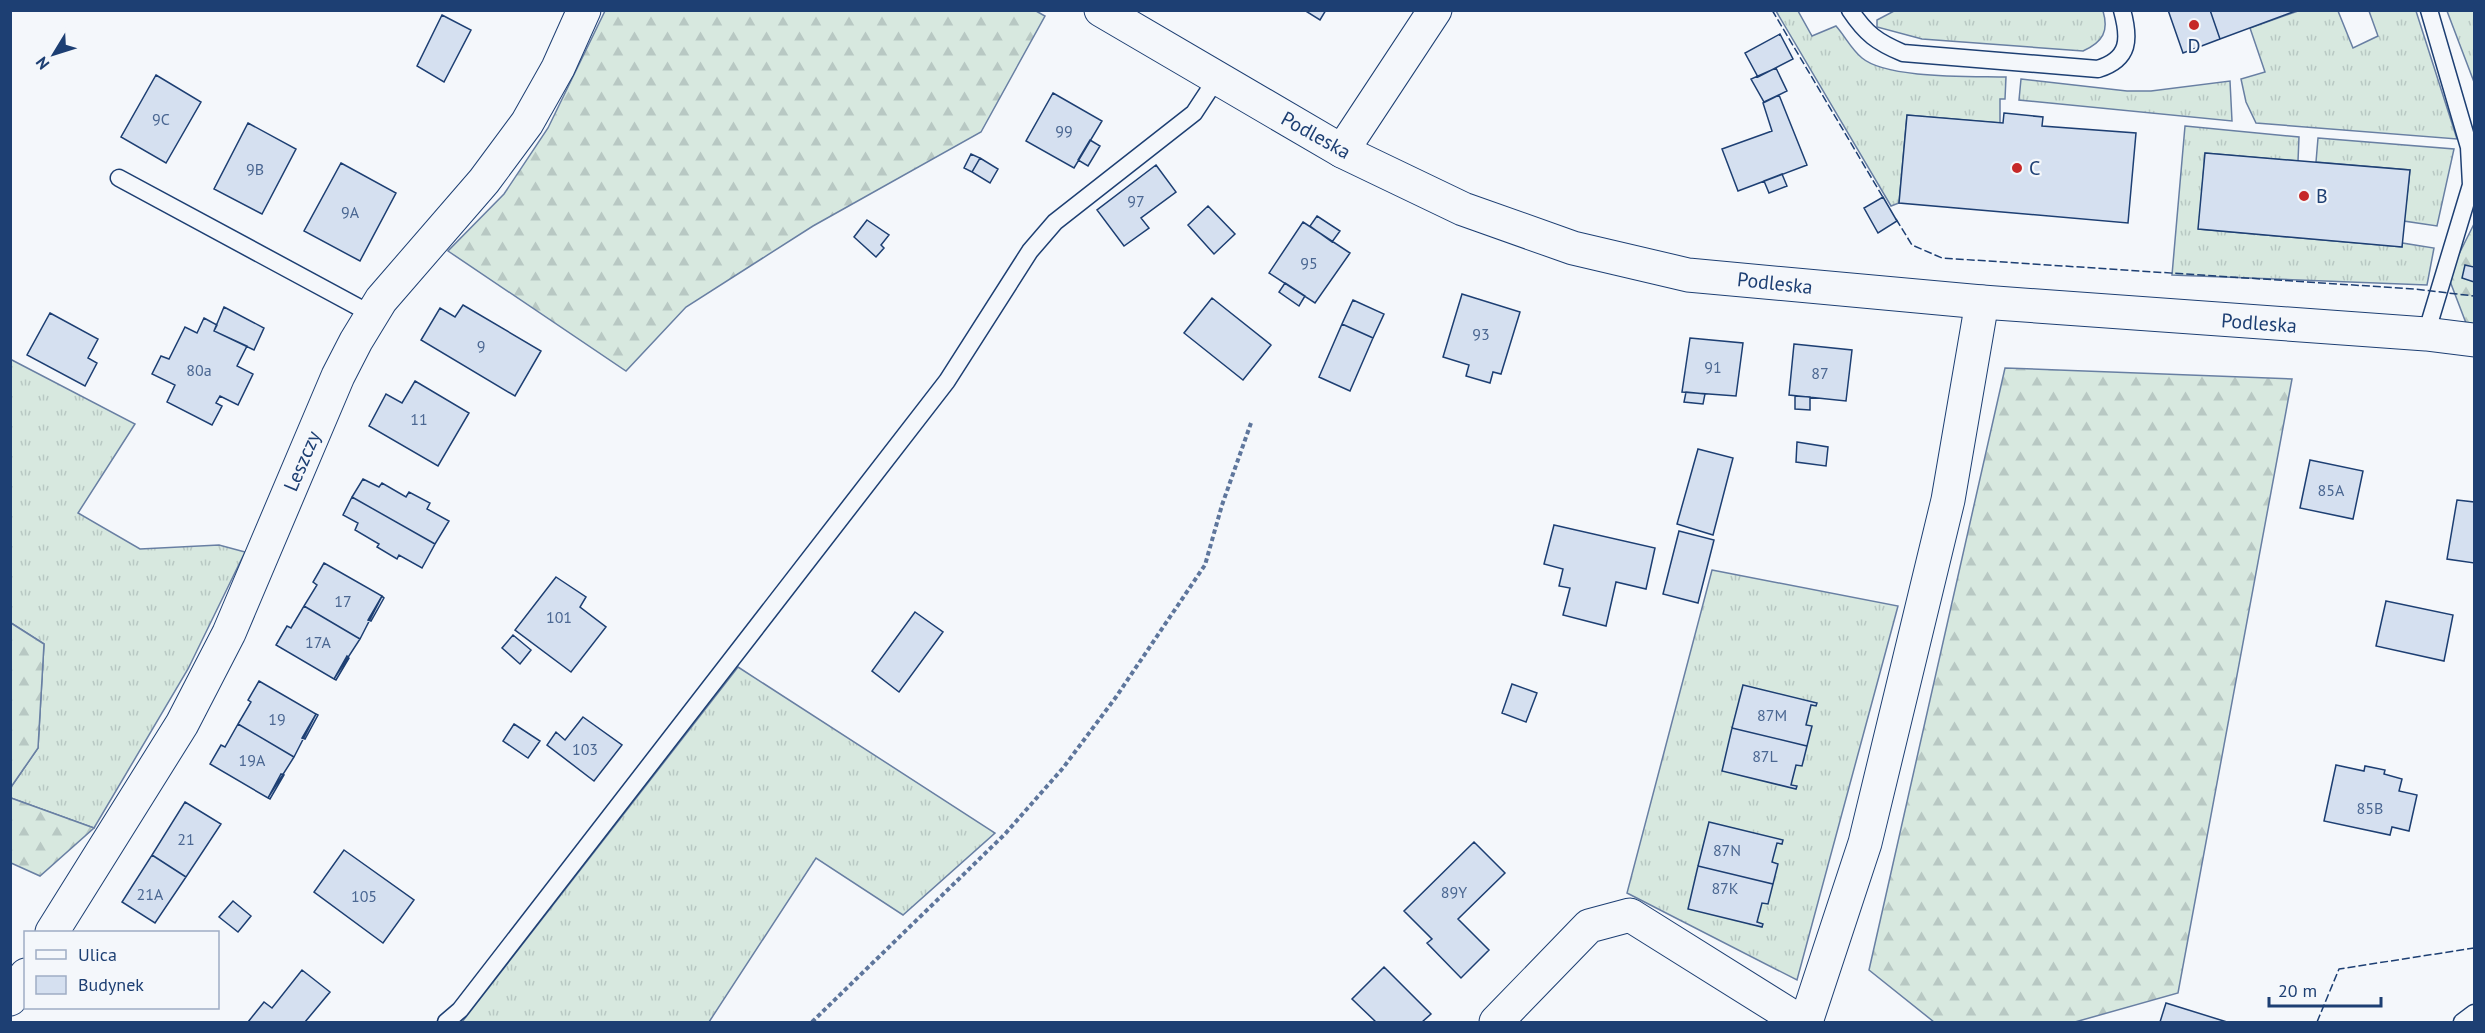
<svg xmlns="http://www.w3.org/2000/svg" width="2485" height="1033" font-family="'PT Sans',sans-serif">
<defs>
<pattern id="grass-tufts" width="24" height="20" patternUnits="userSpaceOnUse" patternTransform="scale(1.5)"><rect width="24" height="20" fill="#d7e8df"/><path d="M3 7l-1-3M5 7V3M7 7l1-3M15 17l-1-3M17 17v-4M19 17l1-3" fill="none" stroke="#b8c8c3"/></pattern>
<pattern id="forest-firs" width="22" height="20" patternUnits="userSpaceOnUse" patternTransform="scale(1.5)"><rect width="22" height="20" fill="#d7e8df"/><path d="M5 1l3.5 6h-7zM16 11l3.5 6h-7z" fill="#b8c8c3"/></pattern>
</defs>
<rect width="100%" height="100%" fill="#f4f7fb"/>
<!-- grass -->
<path fill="url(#grass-tufts)" stroke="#687fa3" stroke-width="1.5" d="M1776,11h22l14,25 24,-10c9,10 15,23 26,32 25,21 110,18 144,19l-1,22h-5v24l-93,-8 -8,88 -8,3z
M2103,11c6,20 0,31 -20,40l-161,-12 -45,-12v-7l17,-9z
M2298,11h40l15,37 25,-12 -9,-25h47l41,128 -201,-16 -10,-21 -5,-23 24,-7 -15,-44z
M2447,11h27v71z
M2021,79l106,12h24l79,-10 2,40 -213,-21z
M2185,126l114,11 -1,24 -93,-8 -6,76 203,18v-4l32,5 -7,37 -255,-10z
M2318,138l136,11 -17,77 -33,-5 6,-51 -94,-8z
M10,359l125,65 -57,89 62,36 79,-4 26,7 -57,117 -94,159 -83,-30v-11l27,-39 6,-104 -33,-21z
M1712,570l186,36 -101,374 -170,-87z
M738,667l257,166 -92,82 -87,-57 -107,164h-247z"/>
<!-- forest -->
<path fill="url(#forest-firs)" stroke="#687fa3" stroke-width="1.5" d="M1036,11l9,5 -64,116 -168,94 -127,81 -60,64 -178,-120 56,-57 44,-66 57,-117z
M2474,224v100l-8,-1 -18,-47z
M2005,368l287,11 -114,614 -103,29h-141l-65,-52z
M11,623l33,21 -6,104 -27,39z
M10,798h1l83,30 -54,48 -29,-13z"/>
<!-- building -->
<path fill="#d5e0f0" stroke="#1d3f73" stroke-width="1.5" d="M1304,10h22l-6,10z
M2168,10h42l10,29 -37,14z
M2210,10h88l-78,29z
M442,15l29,15 -27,52 -27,-16z
M1780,34l13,25 -35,18 -13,-24z
M1776,68l11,23 -23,11 -13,-23z
M156,75l45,27 -35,61 -45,-26z
M1053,93l49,28 -28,47 -48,-27z
M1779,95l28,70 -69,26 -16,-42 50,-18 -9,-28z
M2004,113l39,4 -1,9 94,7 -8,90 -229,-20 8,-88 96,8z
M248,123l48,26 -34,65 -48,-25z
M1090,140l10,6 -12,20 -10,-6z
M2205,153l205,17 -8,77 -204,-18z
M971,154l9,4 -8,14 -8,-4z
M980,158l18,11 -8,14 -18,-11z
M341,163l55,30 -36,68 -56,-30z
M1156,165l20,27 -35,26 8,10 -25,18 -27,-36z
M1782,174l5,12 -18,7 -5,-12z
M1883,197l14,24 -19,12 -14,-25z
M1208,206l27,28 -21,20 -26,-29z
M1317,216l23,15 -8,11 -22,-16z
M867,220l22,15 -8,10 3,3 -8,9 -22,-20z
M1303,222l47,31 -35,50 -46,-30z
M2465,265l9,2v15l-12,-4z
M1285,283l20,13 -6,10 -20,-14z
M1462,294l58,18 -19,62 -8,-2 -3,11 -24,-7 3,-11 -26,-8z
M1212,298l59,47 -28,35 -59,-47z
M1353,300l31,14 -11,24 -31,-14z
M463,305l78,46 -26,45 -94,-56 19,-32 15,9z
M224,307l40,21 -10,22 -40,-19z
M50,313l48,26 -10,19 9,5 -12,23 -58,-31z
M204,318l13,7 -3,6 33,15 -10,20 16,8 -15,31 -18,-9 -4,7 6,3 -10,19 -45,-23 8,-17 -23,-11 9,-18 8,3 16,-32 12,6z
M1342,324l31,14 -23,53 -31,-14z
M1690,338l53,5 -7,53 -54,-4z
M1794,344l58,6 -6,51 -57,-6z
M415,381l54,32 -31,53 -69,-40 17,-32 16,9z
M1686,392l19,2 -2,10 -19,-2z
M1795,396l15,1v13l-15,-1z
M1797,442l31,5 -2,19 -30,-4z
M1698,449l35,9 -20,77 -36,-11z
M2310,460l53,11 -10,48 -53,-11z
M363,479l16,8 3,-4 24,14 3,-5 21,11 -3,6 22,12 -14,23 -83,-47z
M352,497l83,47 -13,24 -23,-13 -2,4 -20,-12 2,-3 -24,-14 3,-7 -15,-8z
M2457,500l17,2v61l-27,-4z
M1554,525l101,23 -9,41 -30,-7 -10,44 -43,-11 7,-27 -11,-2 4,-17 -19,-5z
M1679,531l35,9 -16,63 -35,-9z
M324,563l58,33 -22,43 -56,-33 13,-21 -4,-3z
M556,577l30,20 -6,10 26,20 -35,45 -56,-42z
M382,596l2,2 -13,23 -3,-1z
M2386,601l67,14 -9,46 -68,-15z
M304,606l56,33 -26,40 -58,-34 11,-19 4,2z
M915,612l28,20 -44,60 -27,-21z
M513,635l18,15 -11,14 -18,-16z
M347,656l2,2 -13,22 -2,-1z
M259,681l57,33 -22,43 -56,-33 13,-22 -3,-2z
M1512,684l25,9 -11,29 -24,-9z
M1743,685l74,18 -1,3 -5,-1 -5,20 6,1 -5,20 -75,-18z
M316,714l2,1 -13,24 -3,-1z
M583,717l39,28 -28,36 -47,-36 9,-13 9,8z
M238,724l56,33 -26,41 -58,-34 11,-19 4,2z
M514,724l26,17 -12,17 -25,-17z
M1732,728l75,18 -5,20 -6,-1 -5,20 6,1 -1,3 -74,-18z
M2336,765l28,6 1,-5 20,4 -1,4 18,5 -3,12 18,4 -8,36 -17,-4 -2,8 -66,-14z
M281,774l3,1 -14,24 -2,-1z
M185,802l36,22 -35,53 -34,-22z
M1709,822l74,18 -1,4 -5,-1 -5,19 6,2 -5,20 -75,-18z
M1474,842l31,31 -47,46 31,31 -28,28 -34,-35 5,-4 -28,-28z
M344,850l70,50 -31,43 -69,-51z
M152,855l34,22 -31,46 -33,-21z
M1698,866l75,18 -5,20 -6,-1 -5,19 6,2 -1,3 -74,-18z
M233,901l18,15 -13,16 -19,-15z
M1384,967l47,47 -9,8h-46l-24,-23z
M302,970l28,22 -25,30h-57l16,-20 8,6z
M2166,1003l61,19h-67z"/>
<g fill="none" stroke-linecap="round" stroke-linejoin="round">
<defs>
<path id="service" d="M1850,10c16,24 27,32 53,43l195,16c32,-10 32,-30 24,-59
M119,178l254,137
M2426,334l45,-149 -2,-38 -40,-137
M446,1022l14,-12 487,-629 83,-130 25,-29 139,-109 23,-35
M2462,1022l12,-9"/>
<path id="minor" d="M1342,151l93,-141
M52,932l130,-208 47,-91 109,-257 18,-35 25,-41 103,-119 43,-58 31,-55 26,-58
M10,999l16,-24
M1496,1022l93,-96 41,-11 171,107
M1806,1022l59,-179 83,-343 34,-198"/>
<path id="tertiary" d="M1101,10l241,141 121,58 110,39 115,27 294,27 444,32 48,6"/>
</defs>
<!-- service casing -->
<use href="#service" stroke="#1d3f73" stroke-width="19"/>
<!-- minor casing -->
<use href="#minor" stroke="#1d3f73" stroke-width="35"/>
<!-- tertiary casing -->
<use href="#tertiary" stroke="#1d3f73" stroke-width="35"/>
<!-- path -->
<path stroke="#5e769c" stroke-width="4" stroke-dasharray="4.5 3" stroke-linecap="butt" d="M812,1022l193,-188 58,-66 53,-71 89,-132 17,-60 29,-82"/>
<!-- service -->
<use href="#service" stroke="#f4f7fb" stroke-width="16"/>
<!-- minor -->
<use href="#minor" stroke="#f4f7fb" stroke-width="33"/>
<!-- tertiary -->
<use href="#tertiary" stroke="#f4f7fb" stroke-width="33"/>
<!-- fence -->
<path stroke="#1d3f73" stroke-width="1.5" stroke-dasharray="8 3" stroke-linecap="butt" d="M1772,10l112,189
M1896,219l16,26 30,13 472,31 60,7
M2317,1022l22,-53 135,-21"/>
</g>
<!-- markers -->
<g fill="#c62828" stroke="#f4f7fb" stroke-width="2">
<circle cx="2194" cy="25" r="6"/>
<circle cx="2017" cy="168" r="6"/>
<circle cx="2304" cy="196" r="6"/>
</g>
<g text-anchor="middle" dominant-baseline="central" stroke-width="4.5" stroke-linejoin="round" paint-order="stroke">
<!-- number labels -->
<g font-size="16" fill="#4b6792">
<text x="161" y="119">9C</text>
<text x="1064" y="131">99</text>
<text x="255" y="169">9B</text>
<text x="1136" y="201">97</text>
<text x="350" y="212">9A</text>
<text x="1309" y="263">95</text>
<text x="1481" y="334">93</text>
<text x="481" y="346">9</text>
<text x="1713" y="367">91</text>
<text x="199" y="370">80a</text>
<text x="1820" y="373">87</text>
<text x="419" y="419">11</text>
<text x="2331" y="490">85A</text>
<text x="343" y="601">17</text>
<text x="559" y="617">101</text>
<text x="318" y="642">17A</text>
<text x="1772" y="715">87M</text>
<text x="277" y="719">19</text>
<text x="585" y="749">103</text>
<text x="1765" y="756">87L</text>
<text x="252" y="760">19A</text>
<text x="2370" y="808">85B</text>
<text x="186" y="839">21</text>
<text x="1727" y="850">87N</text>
<text x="1725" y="888">87K</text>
<text x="1454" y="892">89Y</text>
<text x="150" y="894">21A</text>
<text x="364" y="896">105</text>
</g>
<!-- poi labels -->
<g font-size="20" fill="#1d3f73" stroke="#f4f7fb" text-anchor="start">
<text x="2194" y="46" text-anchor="middle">D</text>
<text x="2029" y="168">C</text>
<text x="2316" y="196">B</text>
</g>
<!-- street labels -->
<g font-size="20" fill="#1d3f73" stroke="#f4f7fb">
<text transform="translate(1316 135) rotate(29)">Podleska</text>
<text transform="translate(1775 283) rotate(6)">Podleska</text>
<text transform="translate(2259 323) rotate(4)">Podleska</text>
<text transform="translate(302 461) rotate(-67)">Leszczy</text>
</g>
</g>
<!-- border -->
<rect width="2485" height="1033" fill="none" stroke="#1d3f73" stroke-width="24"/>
<!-- legend -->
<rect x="24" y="931" width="195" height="78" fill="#f4f7fb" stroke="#9eadc5" stroke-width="1.5"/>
<rect x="36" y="950" width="30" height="9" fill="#f4f7fb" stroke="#9eadc5" stroke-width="1.5"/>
<text x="78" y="961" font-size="18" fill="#1d3f73">Ulica</text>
<rect x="36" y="976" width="30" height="18" fill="#d5e0f0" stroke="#9eadc5" stroke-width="1.5"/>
<text x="78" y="991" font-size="18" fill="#1d3f73">Budynek</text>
<!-- north arrow -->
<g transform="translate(54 54) rotate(232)" stroke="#f4f7fb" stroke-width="4.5" paint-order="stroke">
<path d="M0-4.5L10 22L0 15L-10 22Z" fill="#1d3f73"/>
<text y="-9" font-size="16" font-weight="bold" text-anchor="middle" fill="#1d3f73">N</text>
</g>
<!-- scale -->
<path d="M2269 997v9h112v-9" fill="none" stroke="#1d3f73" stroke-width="3"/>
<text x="2278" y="997" font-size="18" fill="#1d3f73" stroke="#f4f7fb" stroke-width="4.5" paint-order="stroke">20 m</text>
</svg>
